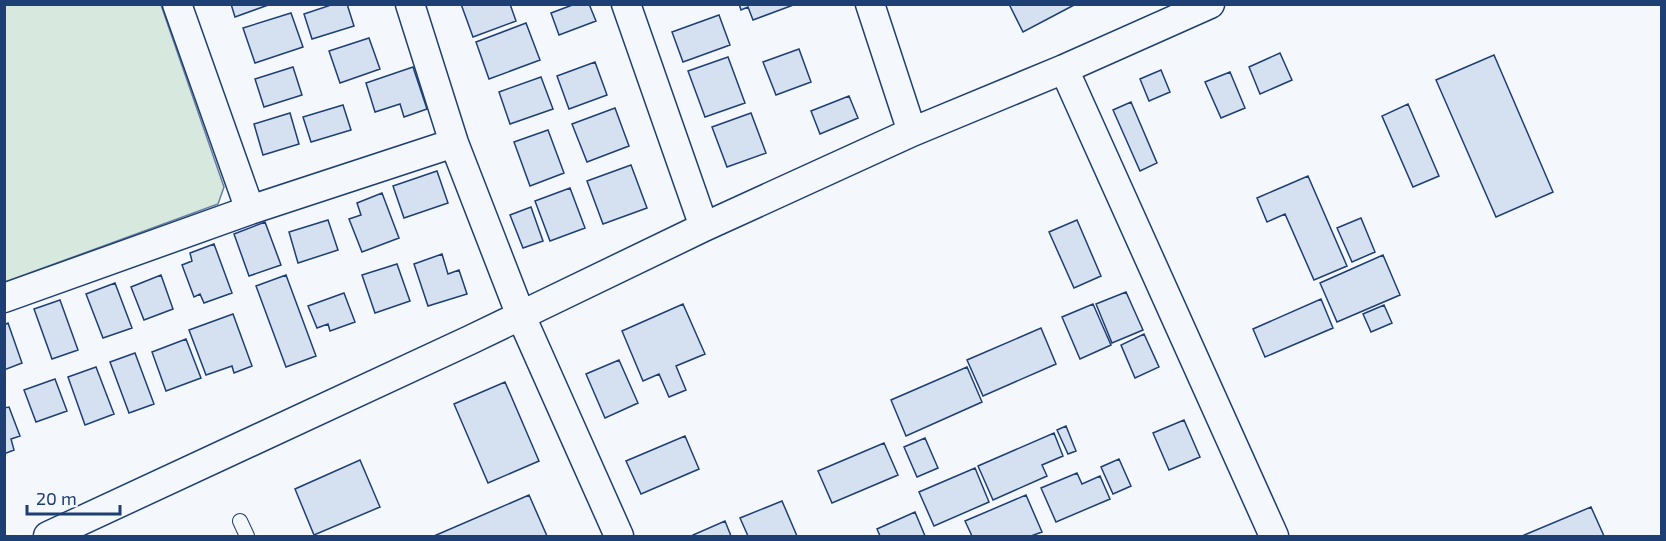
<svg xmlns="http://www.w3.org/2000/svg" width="1666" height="541" font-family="'Exo 2',sans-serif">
<rect width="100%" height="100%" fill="#f4f7fb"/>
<!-- green -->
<path fill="#d7e8df" stroke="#687fa3" stroke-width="1.5" d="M5,4l156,1 63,182 -6,17 -213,78z"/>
<!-- building -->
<path fill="#d5e0f0" stroke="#1d3f73" stroke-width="1.5" d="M231,4h40l-36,13z
M334,4h13l7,22 -42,13 -8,-25z
M461,4h49l6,17 -43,16z
M575,4h14l7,17 -37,14 -8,-22z
M739,4h57l-43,16 -5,-13 -7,3z
M1009,4h67l-53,28z
M291,13l12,34 -48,16 -12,-35z
M719,15l11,30 -47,17 -11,-30z
M526,23l14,37 -51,19 -13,-37z
M369,38l11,31 -40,14 -11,-32z
M799,49l12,33 -35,13 -13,-33z
M1280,53l12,27 -32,14 -11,-27z
M1494,55l59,137 -57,25 -60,-137z
M728,57l17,46 -40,14 -17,-46z
M595,62l12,33 -38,14 -12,-33z
M293,67l9,28 -38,12 -9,-28z
M413,67l14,42 -23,8 -4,-13 -25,8 -9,-29z
M1161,70l9,22 -21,9 -9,-22z
M1230,72l15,36 -24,10 -16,-36z
M541,77l12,32 -43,15 -11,-32z
M849,96l9,22 -38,16 -9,-23z
M1131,102l26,61 -17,8 -27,-61z
M1408,104l31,72 -26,11 -31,-71z
M343,105l8,25 -40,12 -8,-25z
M615,108l14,38 -42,16 -15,-38z
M290,113l9,31 -36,11 -9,-31z
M751,113l15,40 -39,14 -15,-40z
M548,130l16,43 -34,13 -16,-44z
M631,165l16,43 -44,16 -16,-43z
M437,171l11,32 -44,15 -11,-32z
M1308,176l39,90 -33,14 -29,-66 -18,8 -10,-24z
M570,188l15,40 -35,13 -15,-40z
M382,193l17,45 -37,14 -13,-33 12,-4 -4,-12z
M531,207l12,34 -20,7 -13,-33z
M1361,218l14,34 -23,10 -15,-34z
M328,220l10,30 -40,13 -9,-31z
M1077,220l24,56 -27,12 -25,-56z
M265,222l16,43 -32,11 -15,-42z
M214,244l18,49 -28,10 -4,-9 -6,3 -12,-32 10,-4 -2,-8z
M442,254l6,20 11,-4 8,24 -39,12 -14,-42z
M1383,255l17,40 -63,27 -17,-39z
M397,264l13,37 -35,12 -13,-38z
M161,275l12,34 -29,11 -13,-33z
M286,275l30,81 -30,11 -30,-81z
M115,283l17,45 -29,10 -17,-44z
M1126,292l17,38 -31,13 -16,-39z
M344,293l11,29 -25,9 -2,-7 -11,4 -9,-22z
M1321,299l12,29 -68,29 -12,-28z
M60,300l18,50 -26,9 -18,-50z
M683,304l22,50 -29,12 10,24 -17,7 -10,-23 -16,7 -21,-50z
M1093,304l18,41 -31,14 -18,-42z
M1384,305l8,18 -21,9 -8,-18z
M233,314l19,52 -18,7 -2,-7 -26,9 -17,-45z
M8,323l14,40 -18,7v-45z
M1041,328l15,36 -73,32 -16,-36z
M1144,334l15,33 -24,11 -14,-33z
M186,339l15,39 -35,13 -14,-39z
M135,353l19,51 -25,9 -19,-51z
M619,360l19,43 -33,15 -19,-44z
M96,367l18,47 -29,11 -17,-48z
M967,367l15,35 -76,34 -15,-36z
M55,379l12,32 -31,11 -12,-32z
M505,382l34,79 -51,22 -34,-79z
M9,407l11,29 -9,3 3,11 -10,4v-46z
M1184,420l16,37 -31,13 -16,-37z
M1066,426l10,25 -8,3 -11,-24z
M1054,433l9,23 -21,9 5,11 -54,24 -15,-34z
M685,436l14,33 -58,25 -15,-33z
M925,438l13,30 -21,9 -13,-30z
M884,443l14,32 -66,28 -14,-32z
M1119,459l12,27 -18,8 -12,-27z
M360,460l20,47 -66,28 -19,-46z
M975,468l14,34 -55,24 -15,-34z
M1077,473l5,11 18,-8 10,23 -54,23 -15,-34z
M529,495l18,41h-113z
M1026,495l16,37 -11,4h-59l-7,-15z
M782,501l15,35h-49l-8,-18z
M1591,507l13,29h-82z
M915,512l10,24h-45l-3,-7z
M725,521l6,15h-38v-1z"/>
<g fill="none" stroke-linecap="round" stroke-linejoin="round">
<defs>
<path id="service" d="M240,521l7,15"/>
<path id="minor" d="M177,4l73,206
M410,4l44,139 67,173 98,220
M626,4l78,223
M870,4l42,128
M1064,69l210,467
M4,298l246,-88 204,-67
M48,536l422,-196 234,-113 208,-95 152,-63 146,-65"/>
</defs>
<!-- service casing -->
<use href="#service" stroke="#1d3f73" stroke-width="16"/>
<!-- minor casing -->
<use href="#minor" stroke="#1d3f73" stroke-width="31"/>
<!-- service -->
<use href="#service" stroke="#f4f7fb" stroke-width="14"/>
<!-- minor -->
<use href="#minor" stroke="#f4f7fb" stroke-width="28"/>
</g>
<!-- border -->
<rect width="1666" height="541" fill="none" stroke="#1d3f73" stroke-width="12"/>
<!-- scale -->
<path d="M27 505v9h93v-9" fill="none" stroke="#1d3f73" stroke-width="3"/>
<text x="36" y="505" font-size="18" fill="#1d3f73" stroke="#f4f7fb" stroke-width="4.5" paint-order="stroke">20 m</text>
</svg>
